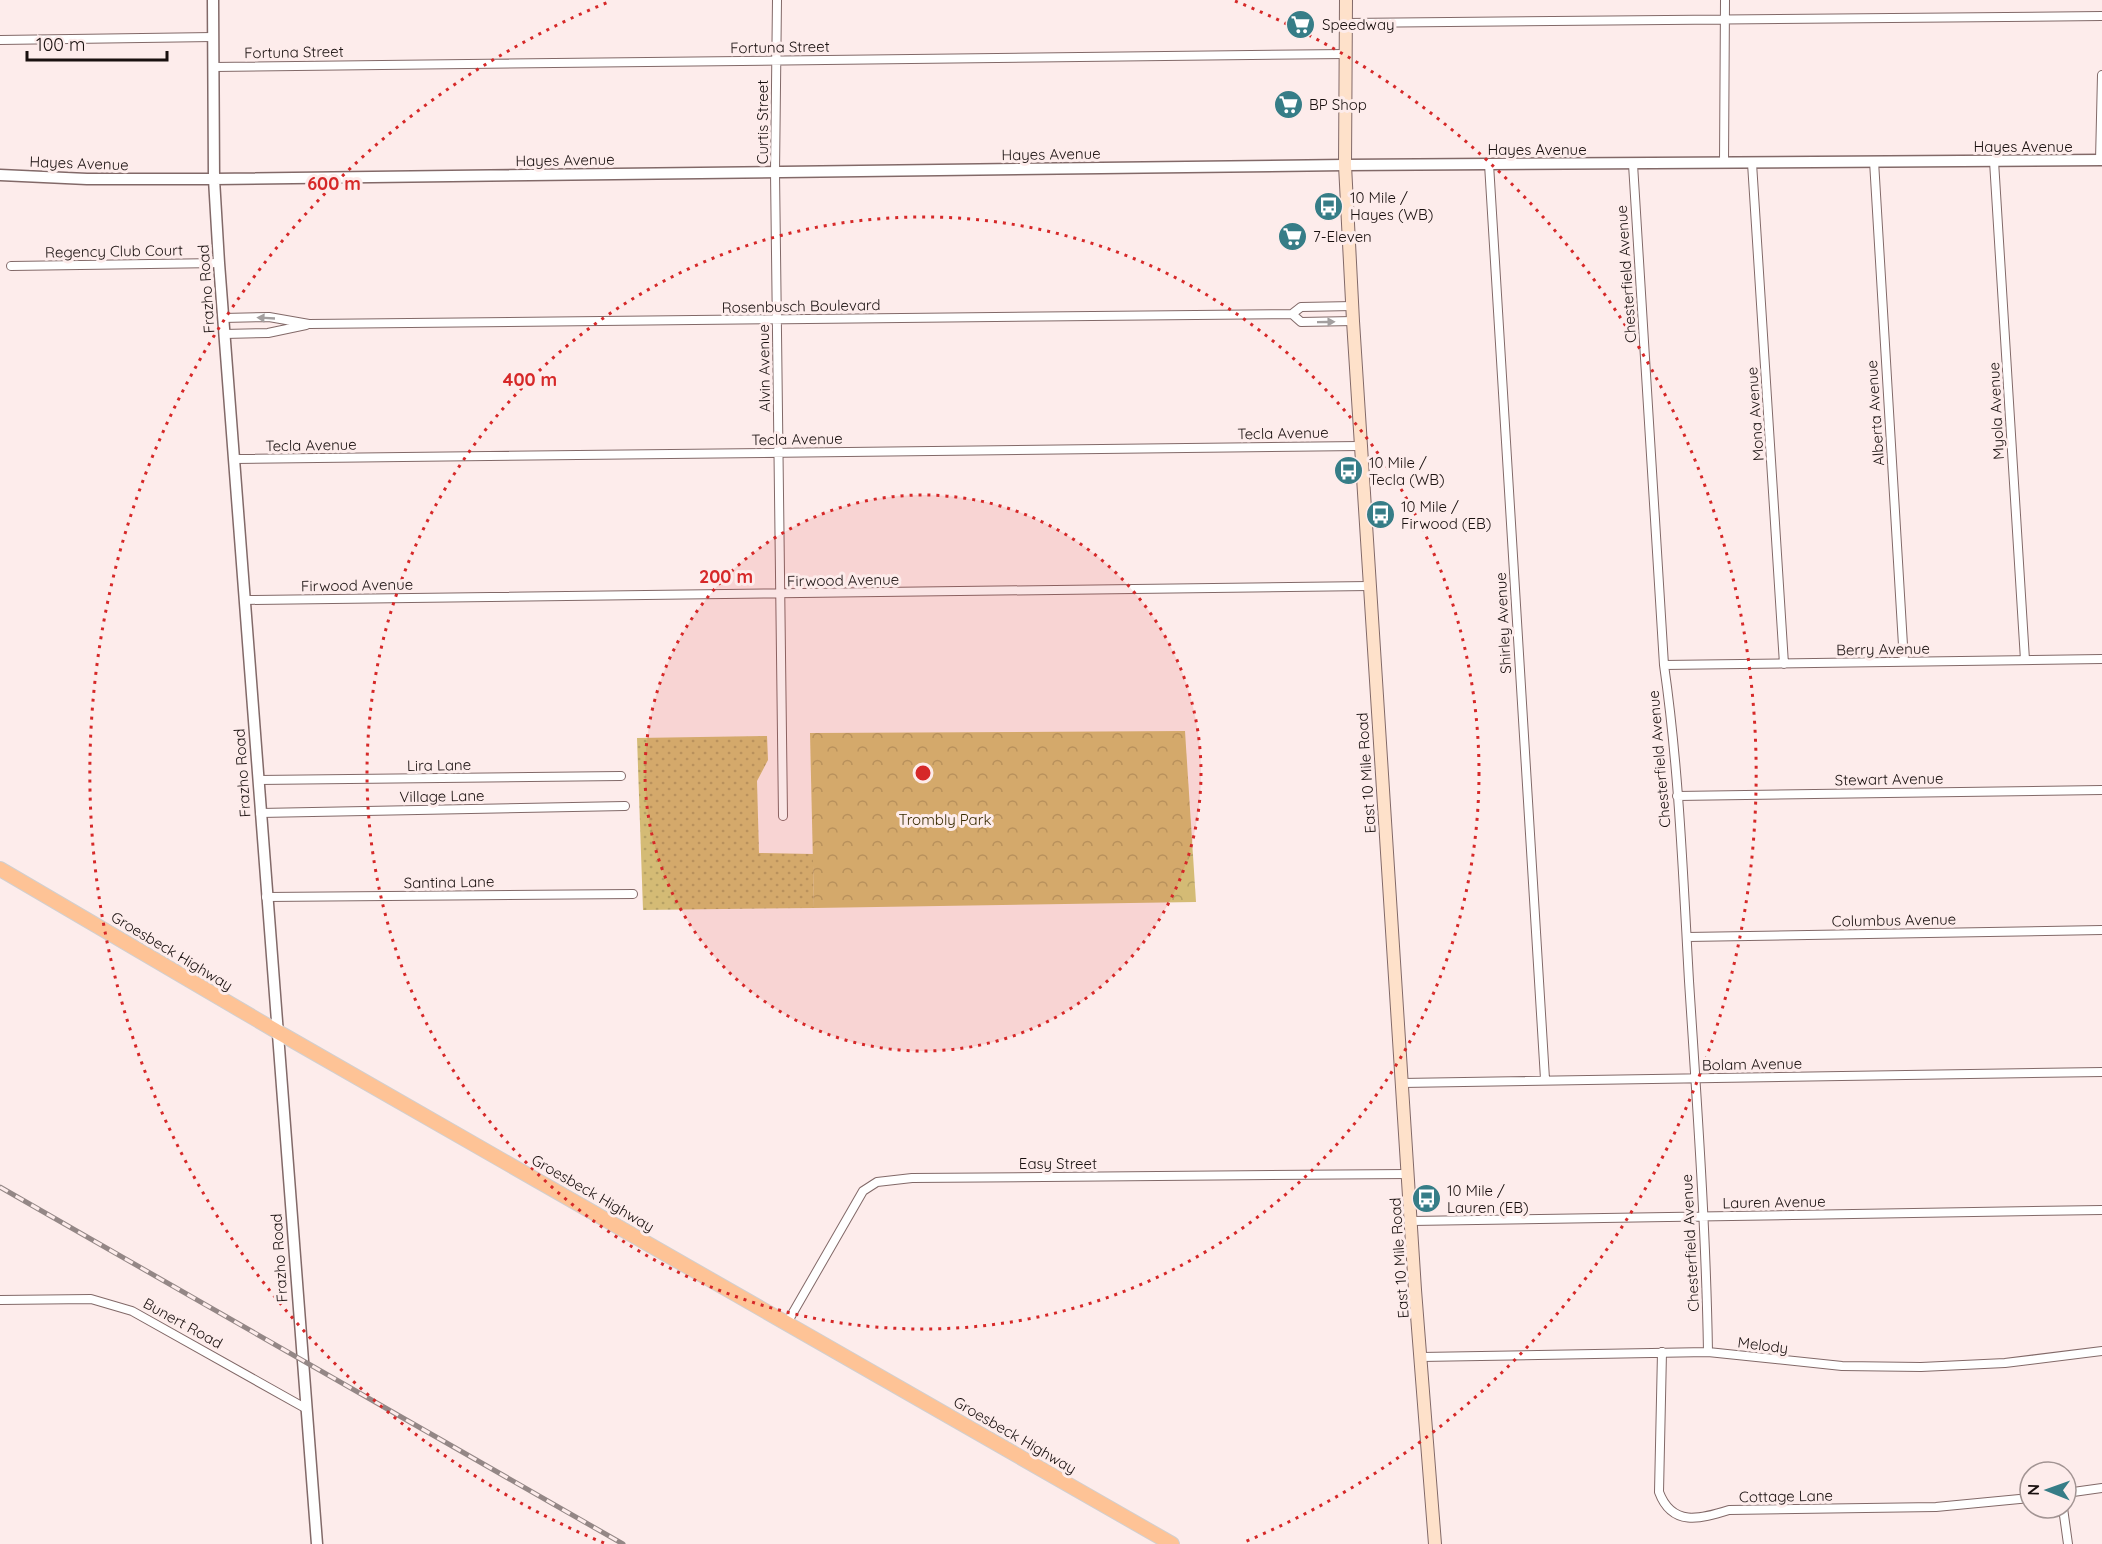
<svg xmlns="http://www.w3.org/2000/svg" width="2102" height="1544" font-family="Quicksand,sans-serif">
<defs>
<pattern id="grass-dots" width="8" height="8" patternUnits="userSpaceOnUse" patternTransform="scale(1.5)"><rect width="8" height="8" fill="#d4bb75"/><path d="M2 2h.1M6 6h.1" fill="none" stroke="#b5a064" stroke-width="1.8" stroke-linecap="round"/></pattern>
<pattern id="park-crowns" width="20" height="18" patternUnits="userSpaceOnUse" patternTransform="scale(1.5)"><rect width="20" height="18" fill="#d4bb75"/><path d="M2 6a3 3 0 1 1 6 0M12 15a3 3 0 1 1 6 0" fill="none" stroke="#b5a064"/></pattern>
</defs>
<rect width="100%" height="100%" fill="#fdeceb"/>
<!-- grass -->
<path fill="url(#grass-dots)" d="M767,736l1,24 -11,21 2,72 54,1 1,54 -171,2 -6,-172z"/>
<!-- park -->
<path fill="url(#park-crowns)" d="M1185,731l11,171 -382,6 -4,-175z"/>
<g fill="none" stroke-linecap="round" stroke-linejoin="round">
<defs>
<path id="minor" d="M777,0l-2,172 8,644
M1346,23l756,-7
M0,40l213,-3
M214,67l1132,-13
M2100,160l2,-85
M1874,161l30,501
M1994,161l31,499
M1724,163l1,-163
M1752,163l32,501
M1489,164l56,915
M1633,164l31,501c15,104 19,210 25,316 8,123 17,247 19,371
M11,266l208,-3
M1353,306l-52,1 -9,7 9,8 52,-1
M223,318l46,-1 40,7 983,-10
M224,334l44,-1 38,-8
M234,459l1126,-13
M245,600l1124,-14
M1664,665l438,-6
M258,780l363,-4
M1677,796l425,-6
M260,813l365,-7
M266,897l367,-3
M1687,937l415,-7
M1402,1083l700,-11
M1411,1221l691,-11
M0,1300l91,-1 41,12 173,97
M787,1323l76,-132 14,-9 35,-4 496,-4
M1662,1352l-3,140c13,35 41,27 70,18l207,-3 94,-9
M1421,1357l287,-5 134,14 79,1 84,-4 97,-12
M2066,1493l36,-5
M2063,1508l5,36"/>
<path id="tertiary" d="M213,0l1,179 5,84 98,1281
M0,175l87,4h127l1131,-14 757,-5"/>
<path id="secondary" d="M1346,0l-1,165 8,156 62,969 20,254"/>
<path id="primary" d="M0,869l278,163 894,512"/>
</defs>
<!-- minor casing -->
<use href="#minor" stroke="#826968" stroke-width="10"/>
<!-- tertiary casing -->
<use href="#tertiary" stroke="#826968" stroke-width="13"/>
<!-- secondary casing -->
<use href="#secondary" stroke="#826968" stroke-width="14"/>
<!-- primary casing -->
<use href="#primary" stroke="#d1cfcf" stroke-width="16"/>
<!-- minor -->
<use href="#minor" stroke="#fff" stroke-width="8"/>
<!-- tertiary -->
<use href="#tertiary" stroke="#fff" stroke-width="10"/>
<!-- secondary -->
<use href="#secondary" stroke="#fee1ca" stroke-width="12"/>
<!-- primary -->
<use href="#primary" stroke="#fec396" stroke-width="14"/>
<defs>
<path id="rail" d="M0,1187l623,357"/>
</defs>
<!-- rail casing -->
<use href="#rail" stroke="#948786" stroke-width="5"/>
<!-- rail -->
<use href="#rail" stroke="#fdeceb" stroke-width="3" stroke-dasharray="9" stroke-linecap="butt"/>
</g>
<!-- one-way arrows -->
<defs><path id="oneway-solid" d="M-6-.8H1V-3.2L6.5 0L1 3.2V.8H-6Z" transform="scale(1.5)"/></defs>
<g fill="#a39f9f">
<use href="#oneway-solid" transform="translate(266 318) rotate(-177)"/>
<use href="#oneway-solid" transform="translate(1326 322) rotate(-1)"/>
</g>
<!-- distance rings -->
<circle cx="923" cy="773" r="278" fill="#d62828" fill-opacity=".12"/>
<g fill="none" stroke="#d62828" stroke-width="3" stroke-dasharray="3 6">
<circle cx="923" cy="773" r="278"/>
<circle cx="923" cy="773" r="556"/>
<path d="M604 1543A833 833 0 0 1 611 1M1235 1A833 833 0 0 1 1242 1543"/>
</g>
<!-- icons -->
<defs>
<symbol id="supermarket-disc" viewBox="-11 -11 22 22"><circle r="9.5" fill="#367d87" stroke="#fdeceb"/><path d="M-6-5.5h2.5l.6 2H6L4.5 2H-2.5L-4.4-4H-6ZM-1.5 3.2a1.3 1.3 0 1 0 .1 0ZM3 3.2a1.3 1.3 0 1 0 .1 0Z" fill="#fff"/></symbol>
<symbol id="bus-disc" viewBox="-11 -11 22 22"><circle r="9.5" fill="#367d87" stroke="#fdeceb"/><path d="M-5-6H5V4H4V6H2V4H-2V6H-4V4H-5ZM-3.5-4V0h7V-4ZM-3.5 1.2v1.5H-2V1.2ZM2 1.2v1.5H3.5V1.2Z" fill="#fff"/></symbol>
</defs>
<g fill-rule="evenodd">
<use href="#supermarket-disc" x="1284" y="8" width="33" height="33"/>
<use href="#supermarket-disc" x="1272" y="88" width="33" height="33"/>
<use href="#bus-disc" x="1312" y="190" width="33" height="33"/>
<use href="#supermarket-disc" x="1276" y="220" width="33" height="33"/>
<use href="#bus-disc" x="1332" y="454" width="33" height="33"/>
<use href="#bus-disc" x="1364" y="498" width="33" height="33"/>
<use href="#bus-disc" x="1410" y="1182" width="33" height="33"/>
</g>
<g text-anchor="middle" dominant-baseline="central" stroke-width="6" stroke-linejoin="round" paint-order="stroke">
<!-- poi labels -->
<g font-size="15" fill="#19100f" stroke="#fdeceb" text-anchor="start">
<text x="1322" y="24">Speedway</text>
<text x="1309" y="104">BP Shop</text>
<text x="1350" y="197">10 Mile /<tspan x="1350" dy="17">Hayes (WB)</tspan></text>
<text x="1313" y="236">7-Eleven</text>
<text x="1369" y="462">10 Mile /<tspan x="1369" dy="17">Tecla (WB)</tspan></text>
<text x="1401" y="506">10 Mile /<tspan x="1401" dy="17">Firwood (EB)</tspan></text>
<text x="1447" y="1190">10 Mile /<tspan x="1447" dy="17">Lauren (EB)</tspan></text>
</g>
<!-- street labels -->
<g font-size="15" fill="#19100f" stroke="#fdeceb">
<text transform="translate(780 47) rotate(-1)">Fortuna Street</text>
<text transform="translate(294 52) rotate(-1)">Fortuna Street</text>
<text transform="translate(762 122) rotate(-90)">Curtis Street</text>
<text x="2023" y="146">Hayes Avenue</text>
<text x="1537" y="149">Hayes Avenue</text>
<text transform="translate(1051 154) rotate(-1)">Hayes Avenue</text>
<text transform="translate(565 160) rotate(-1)">Hayes Avenue</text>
<text transform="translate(79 163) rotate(2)">Hayes Avenue</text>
<text transform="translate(114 251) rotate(-1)">Regency Club Court</text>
<text transform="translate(1626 274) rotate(-94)">Chesterfield Avenue</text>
<text transform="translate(206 289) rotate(-94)">Frazho Road</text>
<text transform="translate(801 306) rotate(-1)">Rosenbusch Boulevard</text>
<text transform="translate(764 368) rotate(-91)">Alvin Avenue</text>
<text transform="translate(1996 411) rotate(-93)">Myola Avenue</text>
<text transform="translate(1875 413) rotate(-94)">Alberta Avenue</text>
<text transform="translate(1755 414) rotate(-94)">Mona Avenue</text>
<text transform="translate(1283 433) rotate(-1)">Tecla Avenue</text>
<text transform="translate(797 439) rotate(-1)">Tecla Avenue</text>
<text transform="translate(311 445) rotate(-1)">Tecla Avenue</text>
<text transform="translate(843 580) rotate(-1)">Firwood Avenue</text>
<text transform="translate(357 585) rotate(-1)">Firwood Avenue</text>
<text transform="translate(1503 623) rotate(-93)">Shirley Avenue</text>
<text transform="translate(1883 649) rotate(-1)">Berry Avenue</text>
<text transform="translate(1659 759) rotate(-95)">Chesterfield Avenue</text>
<text transform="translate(439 765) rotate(-1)">Lira Lane</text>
<text transform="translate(242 773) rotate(-94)">Frazho Road</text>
<text transform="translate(1366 773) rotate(-94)">East 10 Mile Road</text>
<text transform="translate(1889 779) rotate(-1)">Stewart Avenue</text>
<text transform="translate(442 796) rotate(-1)">Village Lane</text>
<text transform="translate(449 882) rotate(-1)">Santina Lane</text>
<text transform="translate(1894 920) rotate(-1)">Columbus Avenue</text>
<text transform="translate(172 951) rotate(31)">Groesbeck Highway</text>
<text transform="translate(1752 1064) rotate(-1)">Bolam Avenue</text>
<text x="1058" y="1163">Easy Street</text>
<text transform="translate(593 1193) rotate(30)">Groesbeck Highway</text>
<text transform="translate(1774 1202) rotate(-1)">Lauren Avenue</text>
<text transform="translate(1690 1243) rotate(-93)">Chesterfield Avenue</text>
<text transform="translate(279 1258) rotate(-94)">Frazho Road</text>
<text transform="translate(1399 1258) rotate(-94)">East 10 Mile Road</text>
<text transform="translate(183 1323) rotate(29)">Bunert Road</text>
<text transform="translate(1763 1345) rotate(7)">Melody</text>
<text transform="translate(1015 1435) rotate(30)">Groesbeck Highway</text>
<text transform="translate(1786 1496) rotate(-1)">Cottage Lane</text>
</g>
<!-- park labels -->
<g font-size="15" fill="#392c03" stroke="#fdeceb">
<text x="945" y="819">Trombly Park</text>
</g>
</g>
<circle cx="923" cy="773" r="9" fill="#d62828" stroke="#fdeceb" stroke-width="3"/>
<g font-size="18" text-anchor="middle" font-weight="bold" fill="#d62828" stroke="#fdeceb" stroke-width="6" stroke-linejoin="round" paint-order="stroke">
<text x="334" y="190">600 m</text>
<text x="530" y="386">400 m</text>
<text x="726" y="583">200 m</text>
</g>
<!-- north arrow -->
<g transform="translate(2048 1490) rotate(271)"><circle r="28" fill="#fdeceb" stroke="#a29493" stroke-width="1.5"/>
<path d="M0-4.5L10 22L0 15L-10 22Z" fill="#367d87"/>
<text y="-9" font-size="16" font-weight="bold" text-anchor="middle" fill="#19100f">N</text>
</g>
<!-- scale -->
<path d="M27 51v9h140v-9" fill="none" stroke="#19100f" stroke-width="3"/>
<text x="36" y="51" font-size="18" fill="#19100f" stroke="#fdeceb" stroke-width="4.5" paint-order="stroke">100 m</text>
</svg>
